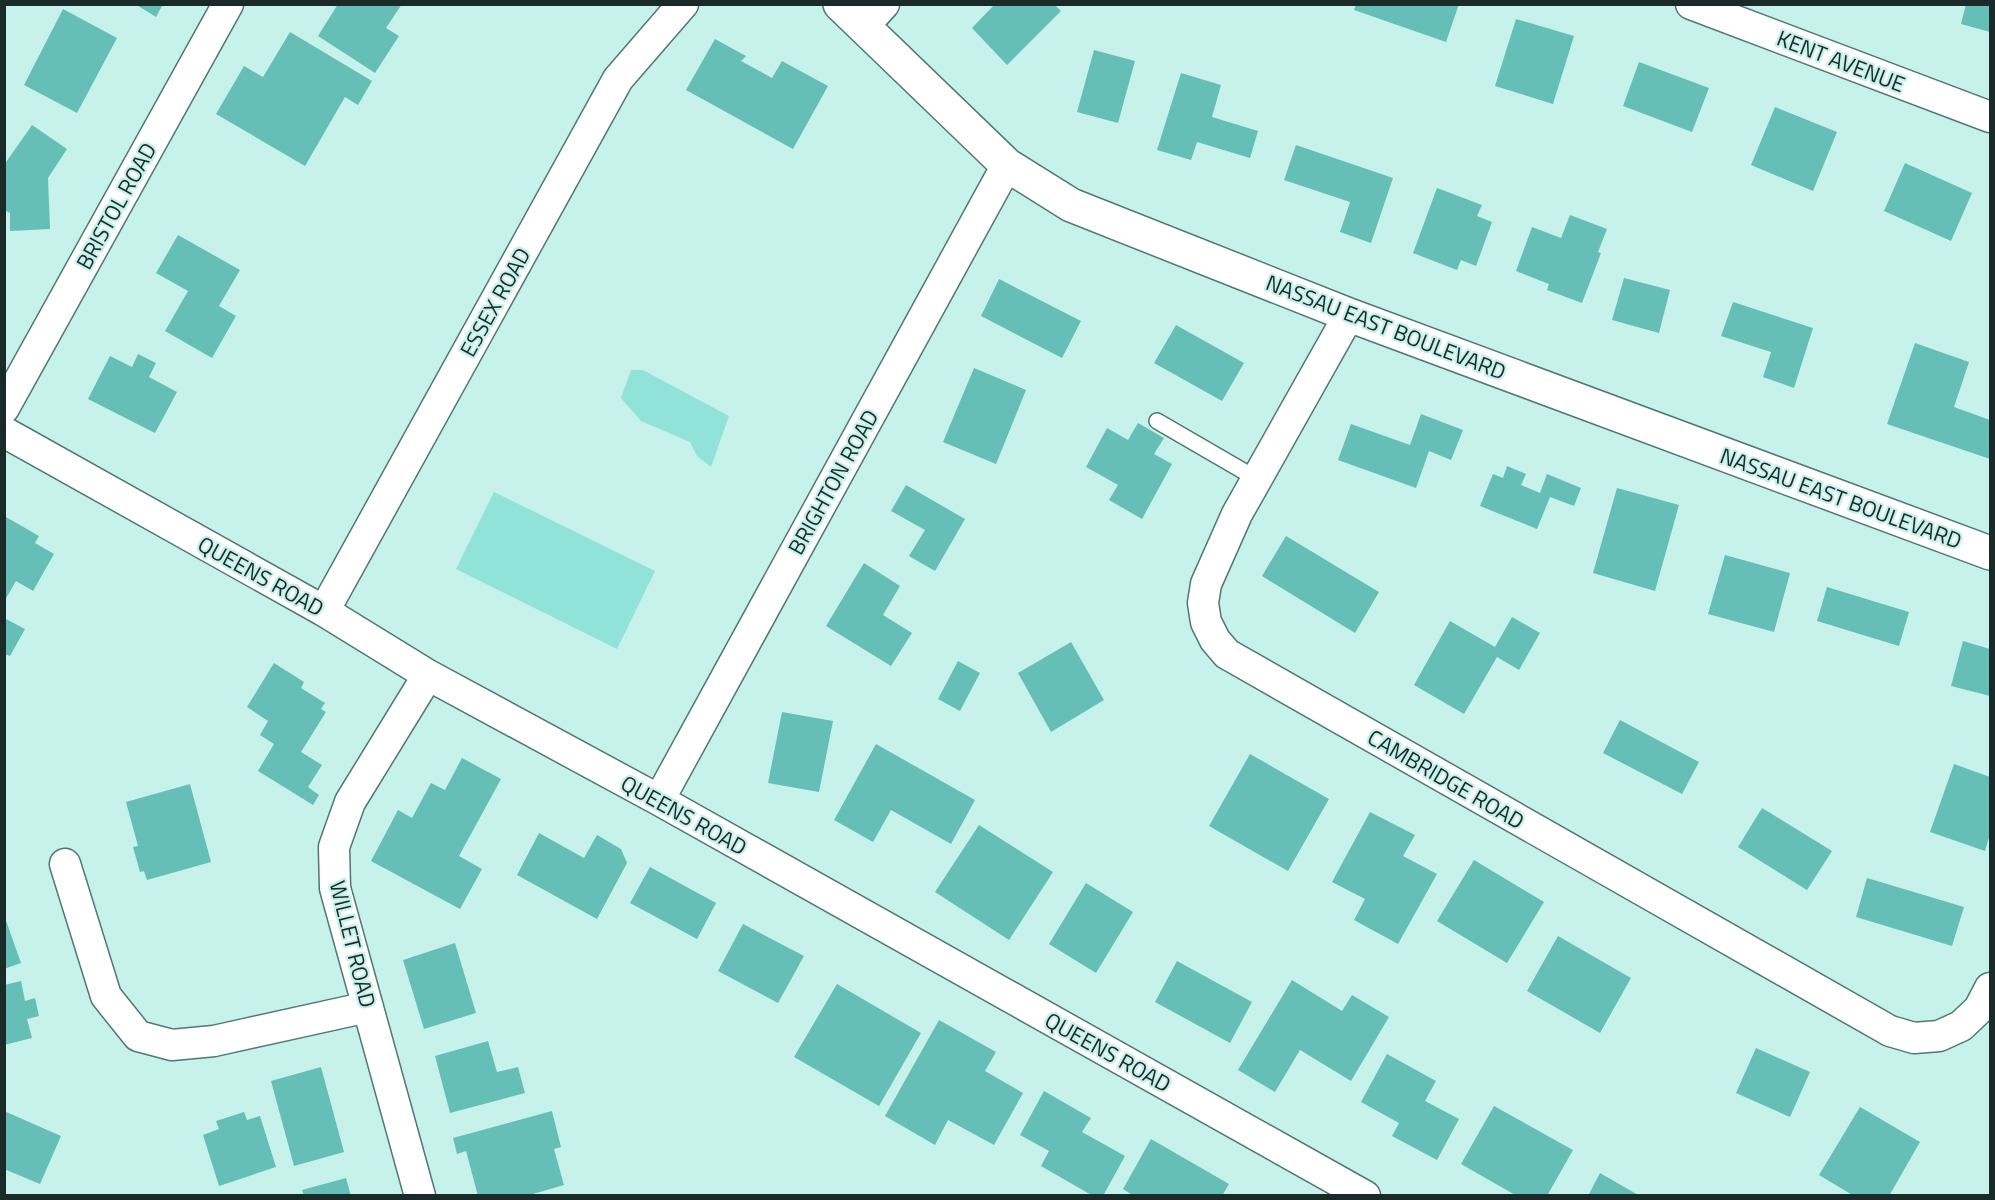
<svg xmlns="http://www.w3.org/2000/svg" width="1995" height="1200" font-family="'Titillium Web',sans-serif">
<rect width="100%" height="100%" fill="#c7f1eb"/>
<!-- green -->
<path fill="#91e3da" d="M631,370h12l86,46 -18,51 -14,-11 -7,-14 -49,-21 -20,-23z
M494,492l161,79 -38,78 -161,-80z"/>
<!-- building -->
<path fill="#66bfb6" d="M135,4h28l-7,13z
M338,4h64l-16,24 13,8 -24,37 -57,-37z
M995,4h59l7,7 -54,54 -35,-37z
M1356,4h103l-13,38 -92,-32z
M1966,4h24v28l-29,-8z
M63,9l54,29 -40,75 -53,-28z
M1516,19l58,17 -21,68 -58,-18z
M290,32l82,49 -14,24 -13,-8 -40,69 -89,-52 28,-48 19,11z
M715,39l31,17 -5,5 31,17 10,-17 46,25 -35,63 -107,-59z
M1094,50l41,11 -17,62 -41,-11z
M1639,62l70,26 -17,44 -69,-26z
M1181,73l40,12 -9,32 46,14 -8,27 -53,-16 -6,18 -34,-10z
M1775,107l62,25 -24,59 -62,-26z
M32,125l35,24 -19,29 2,51 -40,2v-18l-6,-3v-45z
M1296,145l97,33 -22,65 -31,-11 10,-30 -66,-22z
M1905,163l67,30 -21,48 -67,-30z
M1437,188l45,17 -5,11 15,6 -16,44 -15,-6 -4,10 -44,-17z
M1570,215l37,14 -9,23 3,1 -19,50 -35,-13 2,-6 -33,-13 16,-44 29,11z
M178,235l62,35 -21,36 17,10 -24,42 -47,-27 23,-40 -32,-18z
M1624,278l46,12 -11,43 -47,-13z
M999,279l82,42 -19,37 -81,-42z
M1733,302l80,26 -19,60 -31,-11 8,-25 -50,-16z
M1176,325l68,38 -22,38 -68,-38z
M1915,343l54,19 -15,45 36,13v39l-103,-35z
M138,354l18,9 -7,14 28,15 -22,41 -67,-34 22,-43 22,11z
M974,368l52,22 -30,74 -53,-22z
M1421,414l42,16 -12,30 -22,-9 -13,37 -78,-28 13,-36 59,21z
M1138,423l26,15 -10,16 18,10 -30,55 -33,-19 9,-15 -32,-18 21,-39 21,12z
M1507,466l19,8 -5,11 19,8 7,-19 34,14 -7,18 -24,-9 -13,32 -57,-23 13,-32 10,4z
M906,485l59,34 -30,52 -26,-15 16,-26 -34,-19z
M1617,488l62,17 -24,86 -62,-18z
M6,517l33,19 -4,7 19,11 -21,37 -17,-10 -12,21z
M1286,536l93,56 -24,41 -93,-57z
M1725,555l65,18 -16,59 -66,-18z
M864,563l36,23 -17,29 29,18 -21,33 -65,-40z
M1827,587l82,25 -10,34 -82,-25z
M1512,617l28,16 -21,37 -22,-13 -33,57 -50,-29 36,-64 45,26z
M4,618l21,11 -15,27 -6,-2z
M1963,641l27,8v47l-39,-10z
M1071,642l33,58 -53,32 -33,-59z
M958,661l22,12 -20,38 -22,-12z
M274,663l30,19 -3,6 24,15 -4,6 5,3 -25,40 21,13 -14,22 11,8 -6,10 -55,-34 16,-27 -14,-9 8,-14 -21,-14z
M782,712l51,9 -14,71 -51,-9z
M1620,720l79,42 -17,32 -79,-41z
M876,744l99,56 -24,44 -60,-34 -18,32 -39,-22z
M1250,754l79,45 -41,72 -79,-45z
M462,758l39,21 -42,77 23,13 -22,40 -89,-48 27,-51 14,8 19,-35 14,7z
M1954,764l36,13v57l-5,17 -55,-19z
M190,784l21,78 -64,18 -3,-9 -4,1 -7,-25 5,-1 -12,-44z
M1762,808l70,43 -25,39 -69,-43z
M1370,812l45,23 -12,21 34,18 -39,70 -44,-24 11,-21 -33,-17z
M979,825l74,47 -44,68 -74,-48z
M539,833l45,25 13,-23 24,14 6,14 -30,56 -80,-44z
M1474,860l70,42 -37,61 -70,-42z
M650,867l66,36 -19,36 -67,-36z
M1867,878l97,29 -12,39 -96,-29z
M1086,883l47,29 -37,61 -47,-29z
M4,915l17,48 -17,6z
M743,924l61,32 -26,47 -60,-32z
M1558,936l73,42 -31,55 -73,-42z
M455,943l21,70 -52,16 -21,-69z
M1177,961l75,41 -22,41 -75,-41z
M1292,980l50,31 10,-16 37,22 -38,64 -51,-31 -25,42 -37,-22z
M21,981l4,20 10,-3 4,18 -12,3 5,19 -28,7v-60z
M837,984l84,49 -42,73 -85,-49z
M939,1020l57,32 -11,19 38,22 -29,52 -46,-25 -13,25 -50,-29z
M488,1041l9,31 21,-5 7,26 -75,20 -15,-57z
M1756,1048l54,24 -20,45 -54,-24z
M1387,1054l49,27 -11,20 34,18 -22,41 -45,-24 7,-13 -38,-21z
M321,1067l23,85 -50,14 -23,-85z
M1044,1091l47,27 -9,14 43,24 -22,40h-10l-52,-30 8,-15 -29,-16z
M1494,1106l79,44 -26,46h-30l-56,-32z
M1860,1107l60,35 -31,54h-35l-35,-21z
M4,1111l57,25 -21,48 -36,-15z
M552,1111l9,36 -7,2 10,36 -38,11h-48l-12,-45 -9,3 -4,-16z
M244,1112l3,8 13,-4 16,51 -57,19 -16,-51 16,-6 -3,-8z
M1151,1139l78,45 -7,12h-88l-11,-7z
M1600,1173l40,23h-52z
M346,1178l5,18h-47l-2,-6z"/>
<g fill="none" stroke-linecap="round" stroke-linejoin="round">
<defs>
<path id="service" d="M1157,421l100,58"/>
<path id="minor" d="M1691,4l299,113
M863,27l21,-23
M1349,315l-112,199 -31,70 -3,19 3,19 9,18 12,14 663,377 24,7 25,-2 22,-10 18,-17 11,-21
M4,408l224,-404
M4,432l320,179 104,64 231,125 706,396
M324,611l294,-532 65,-75
M659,800l348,-635
M65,864l41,132 32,40 34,9 42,-4 154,-34
M420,1196l-85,-308 -1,-41 16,-45 78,-127"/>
<path id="tertiary" d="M840,4l167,161 64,40 278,110 641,238"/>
</defs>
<!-- service casing -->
<use href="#service" stroke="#517873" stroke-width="18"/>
<!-- minor casing -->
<use href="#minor" stroke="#517873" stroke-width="33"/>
<!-- tertiary casing -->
<use href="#tertiary" stroke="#517873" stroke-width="36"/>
<!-- service -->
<use href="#service" stroke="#fff" stroke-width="15"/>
<!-- minor -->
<use href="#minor" stroke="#fff" stroke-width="30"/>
<!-- tertiary -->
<use href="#tertiary" stroke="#fff" stroke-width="33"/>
</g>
<g text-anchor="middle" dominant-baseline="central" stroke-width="4.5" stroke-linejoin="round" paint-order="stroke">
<!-- street labels -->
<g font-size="22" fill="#1a2a28" stroke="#c7f1eb">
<text transform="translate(1841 61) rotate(21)">KENT AVENUE</text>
<text transform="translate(116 206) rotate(-61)">BRISTOL ROAD</text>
<text transform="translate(495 302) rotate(-61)">ESSEX ROAD</text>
<text transform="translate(1386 327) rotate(21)">NASSAU EAST BOULEVARD</text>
<text transform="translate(833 482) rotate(-61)">BRIGHTON ROAD</text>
<text transform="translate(1841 498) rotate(20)">NASSAU EAST BOULEVARD</text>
<text transform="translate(261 576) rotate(29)">QUEENS ROAD</text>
<text transform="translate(1446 779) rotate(30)">CAMBRIDGE ROAD</text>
<text transform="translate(684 815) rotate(29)">QUEENS ROAD</text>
<text transform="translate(353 944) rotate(76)">WILLET ROAD</text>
<text transform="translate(1108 1052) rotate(29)">QUEENS ROAD</text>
</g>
</g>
<!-- border -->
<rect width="1995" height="1200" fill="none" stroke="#1a2a28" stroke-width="12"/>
</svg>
